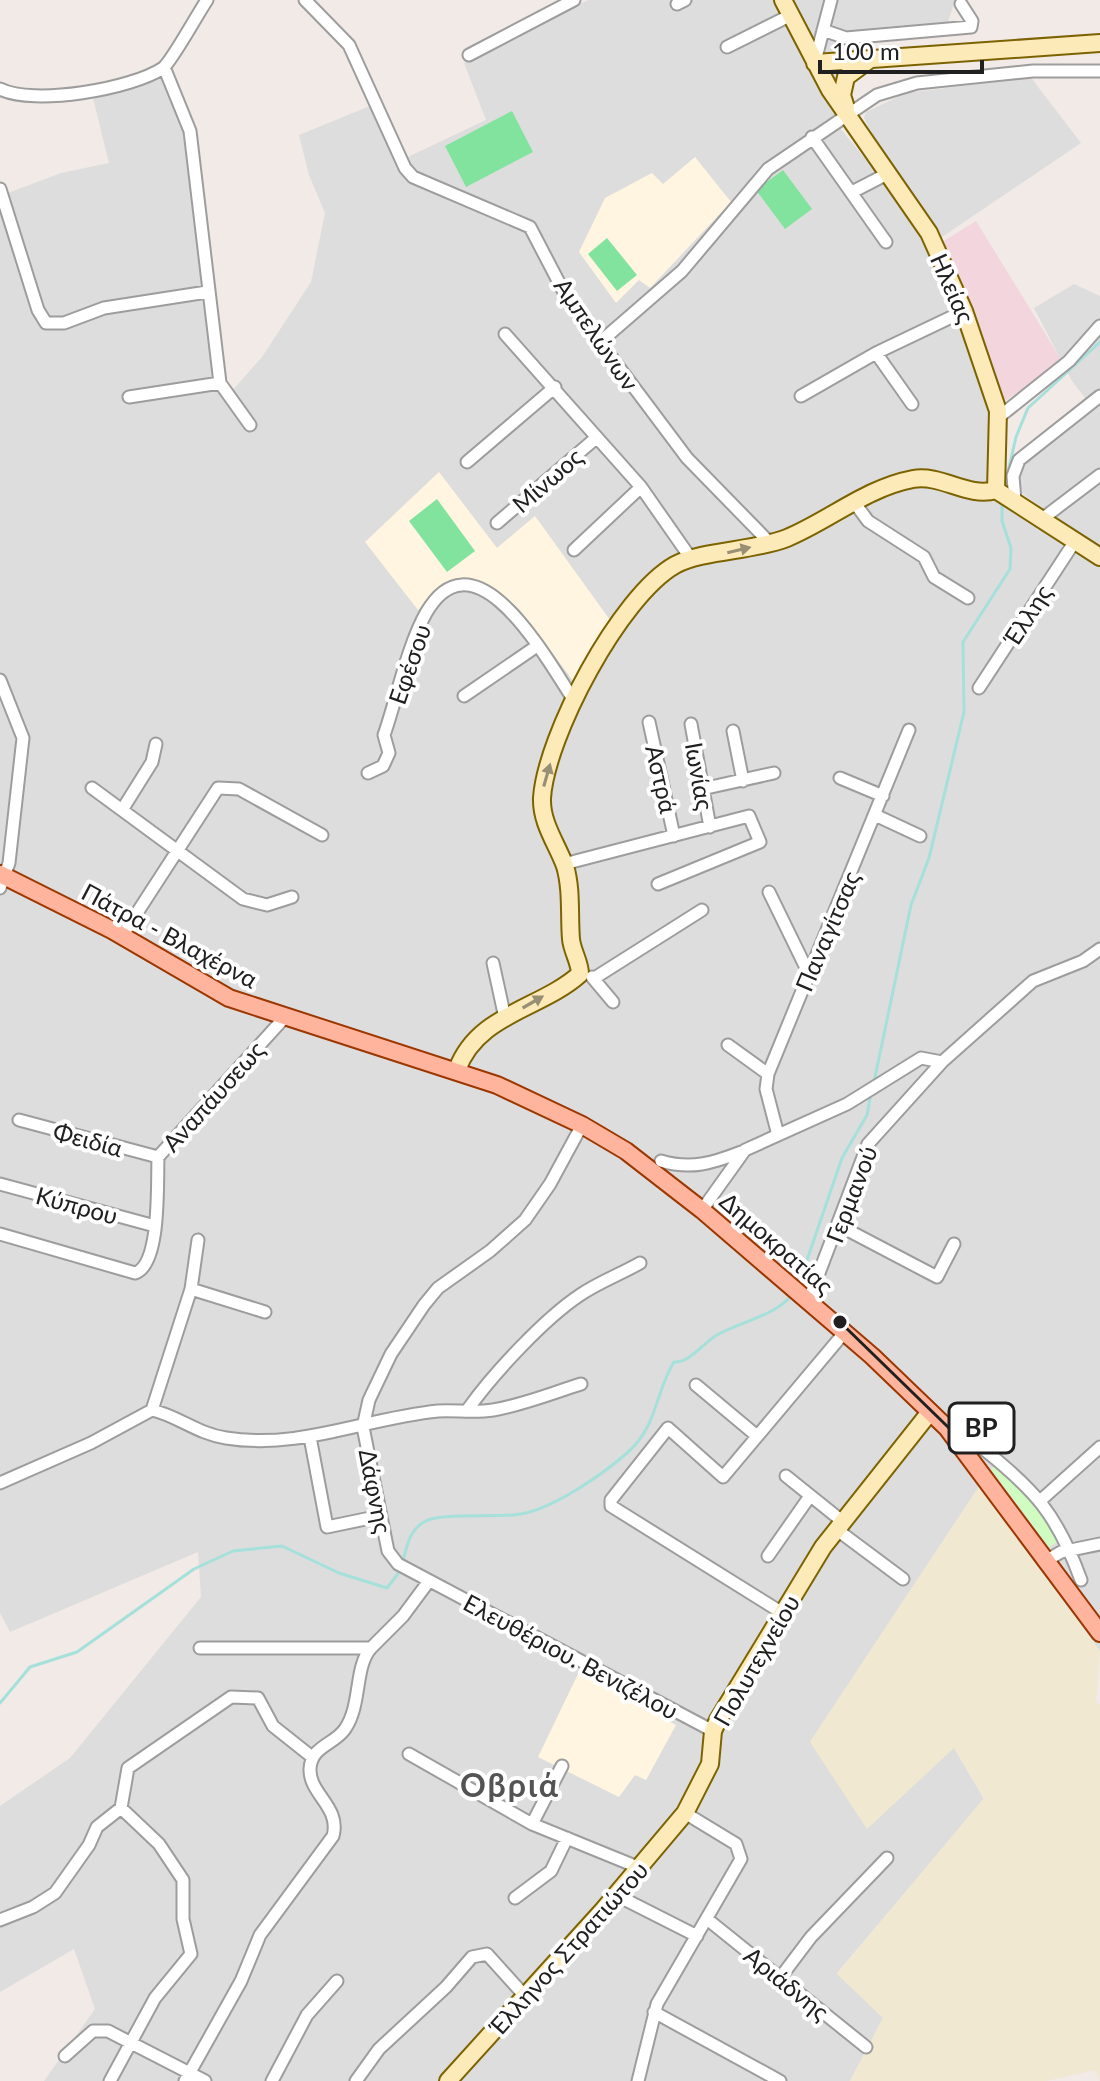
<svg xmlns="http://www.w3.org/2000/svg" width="1100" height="2081" font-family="Lato,sans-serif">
<rect width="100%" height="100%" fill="#f1eae6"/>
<!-- residential -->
<path fill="#dedddd" d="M588,0h367l-9,28 -87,6 -20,93 43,52 46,64 28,61 34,105 -1,88 111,70v1084l-120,-166 -170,257 144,6 30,51 -147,174 46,45 -33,63h-806l51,-72 -21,-60 -74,43v-186l70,-48 131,-161 -3,-45 -188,80 -10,-19v-1417l61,-23 48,-10 -17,-69 66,-22 23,43 34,265 10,19 37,-42 49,-75 14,-69 -16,-38 -10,-40 71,-29 27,56 89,-42 -22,-57z
M1020,79h12l49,64 -139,94 -65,-94 -13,-25 2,-6 40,-19z
M1074,284l26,12v253l-80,-57v-26l72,-59 -20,-26 -38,-73z"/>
<!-- commercial -->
<path fill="#f2d5dd" d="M976,221l86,140 -57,40 -30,-82 -36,-75z"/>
<!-- education -->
<path fill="#fff5e1" d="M695,157l36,45 -81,86 -11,-8 -23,23 -37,-51 26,-54 47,-25 11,11z
M439,472l58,76 38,-32 75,104 -36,62 -54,-72 -24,-21 -17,-9 -19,-1 -42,31 -53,-68z
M579,1672l97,53 -30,55 -11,-5 -16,22 -81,-40z"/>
<!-- farmland -->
<path fill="#f0e8d1" d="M980,1485l120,166 -4,50 4,4v376l-5,-11 -49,11h-196l33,-63 -46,-44 147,-176 -30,-50 -87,81 -57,-87z"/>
<!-- park -->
<path fill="#d0fcc2" d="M994,1466l34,30 31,45 -10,6 -58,-78z"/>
<!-- pitch -->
<path fill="#81e39e" d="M512,111l21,41 -67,35 -21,-41z
M783,170l29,39 -27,20 -29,-39z
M607,238l30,37 -20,16 -29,-37z
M437,499l38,52 -28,21 -38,-51z"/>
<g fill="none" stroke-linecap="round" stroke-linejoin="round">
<!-- stream -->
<path stroke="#a5e0db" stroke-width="3" d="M1004,489l12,-52 12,-29 72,-66
M874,1082l37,-177 18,-47 35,-146 -1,-70 47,-73 1,-21 -9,-27v-20
M798,1286l44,-128 25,-43 4,-22
M402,1564c5,-16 6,-33 22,-42 15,-10 74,-4 97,-8 33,-6 81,-39 106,-61 31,-27 28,-61 47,-91 16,1 29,-19 43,-27 23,-13 57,-19 74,-39
M0,1703l30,-36 47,-15 117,-83 39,-18 49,-5 57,27 48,15 13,-17"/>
<defs>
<path id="street" d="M305,0l44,45 56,123 8,9 117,50 37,71 120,160 83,85
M677,4l8,-4
M823,30l23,8 125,-11 1,-6 -11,-17
M727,47l64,-32
M469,55l105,-55
M815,61l16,-61
M164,67l26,64 30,252 30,42
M0,89c33,17 132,0 163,-21 9,-7 35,-55 44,-68
M812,137l74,105
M0,189l38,121 8,13h18l40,-15 103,-16
M852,192l35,-18
M505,334l136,153 51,73
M599,343l83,-72 86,-102 109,-74 40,-12 116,-12h67
M876,353l36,51
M801,396l75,-43 88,-42
M129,397l91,-14
M999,417l70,-56 31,-35
M467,462l88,-75
M1015,501l-2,-25 6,-16 81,-64
M854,502l14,19 56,36 10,20 34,21
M1042,519l58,-44
M497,523l99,-85
M574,550l67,-63
M0,680l23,58 -14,125 -9,25
M979,688l96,-147
M464,696l73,-50
M649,722l25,114
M691,724l19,103
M733,731l10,50
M368,773l15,-7 6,-13 -5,-18c13,-37 23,-88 42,-122 50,-87 124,52 149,89
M840,778l43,18
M92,788l151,111 24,6 25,-8
M702,789l72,-16
M122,810l30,-48 4,-18
M875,815l45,21
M564,864l185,-48 11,26 -102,42
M769,892l40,82
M122,936l96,-148 21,1 83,46
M493,963l12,55
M592,977l21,25
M596,977l106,-67
M728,1045l40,29
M19,1120l139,37
M582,1125l-32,59 -25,36 -35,31 -52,37 -14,17 -33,49 -22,46 -6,27 25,124 10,13 315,167
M778,1135l-12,-46 2,-15 141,-344
M661,1161c30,9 52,2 80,-9
M0,1184l155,42
M702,1210l43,-60 102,-46 74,-46 21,4 91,-81 50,-20 17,-12
M838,1225l99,52 17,-33
M0,1234l135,39c26,-8 22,-90 23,-116l127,-140
M191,1289l74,23
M808,1302l60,-158 74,-82
M696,1385l61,51
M468,1409c25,-35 76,-90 112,-114 19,-13 41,-21 60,-32
M152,1410l39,-121 7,-49
M310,1437l17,90 53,-11
M963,1447h18c54,43 76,67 100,133
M786,1476l56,45
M0,1483l91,-40 61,-33c26,6 46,24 74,28 73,12 140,-20 212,-27 18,-1 37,2 55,-1 30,-5 59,-17 88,-26
M1041,1500l59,-53
M836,1529l67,50
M768,1556l42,-60
M1044,1562l17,-10 39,-8
M784,1614l-173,-108v-6l57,-72 55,49 121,-144
M200,1648h171l32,-32 26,-35
M409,1754l123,70 108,44
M532,1824l30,-58
M616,1895l81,41
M515,1898l36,-27 16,-33
M707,1919l159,128
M0,1920l33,-13 22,-14 34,-48 8,-18 24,-19 7,-40 103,-71 27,1 15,28 39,31
M780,1978l31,-41 76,-79
M654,2012l126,69
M65,2056l28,-25h15l97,50
M110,2081l45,-83 36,-44 -8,-35v-39l-24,-36 -38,-36
M185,2081l56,-100 19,-46 73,-99c8,-29 -24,-42 -23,-67 1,-23 24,-24 35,-40 17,-25 9,-62 26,-81
M272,2081l35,-66 30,-34
M356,2081l23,-32 67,-62 26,-30 15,-3 37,41
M638,2081l19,-77 84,-145 -5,-15 -51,-31"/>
<path id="secondary" d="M783,0l47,90 99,143 35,78 34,100 -2,79
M815,63l285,-20
M846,108l-4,-13 4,-18 23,-17
M996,490l104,67
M457,1070c20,-56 84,-61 123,-96 0,-12 -8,-23 -9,-35 -2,-24 1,-49 -6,-73 -8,-22 -24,-43 -23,-68 4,-62 78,-202 133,-233 28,-15 80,-14 112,-27 43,-18 79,-50 126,-59 29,-5 54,19 83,11
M448,2081l156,-172 81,-96 25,-49 3,-33 5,-11 105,-173 107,-135"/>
<path id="primary" d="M0,874l112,56 117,68 268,87 85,40 44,26 76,59 170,146 75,72 153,205"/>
</defs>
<!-- street casing -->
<use href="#street" stroke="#9d9d9d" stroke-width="15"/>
<!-- secondary casing -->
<use href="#secondary" stroke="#7d6300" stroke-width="20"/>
<!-- primary casing -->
<use href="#primary" stroke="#9c3700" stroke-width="20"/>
<!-- street -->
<use href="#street" stroke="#fff" stroke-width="11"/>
<!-- secondary -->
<use href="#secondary" stroke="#fceab9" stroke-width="16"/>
<!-- primary -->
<use href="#primary" stroke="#ffb59d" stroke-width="16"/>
</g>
<!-- one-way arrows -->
<defs><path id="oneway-solid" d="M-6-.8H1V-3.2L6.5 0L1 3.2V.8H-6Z" transform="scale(2)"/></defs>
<g fill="#998f74">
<use href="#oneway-solid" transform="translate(739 550) rotate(-13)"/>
<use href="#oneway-solid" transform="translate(547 775) rotate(-74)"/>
<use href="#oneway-solid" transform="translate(533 1002) rotate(-30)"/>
</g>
<g text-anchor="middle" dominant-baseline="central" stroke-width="8" stroke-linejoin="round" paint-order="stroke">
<!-- street labels -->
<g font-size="24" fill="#202020" stroke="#fff">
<text transform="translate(953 288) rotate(66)">Ηλείας</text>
<text transform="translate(597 334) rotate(56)">Αμπελώνων</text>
<text transform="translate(547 480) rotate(-41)">Μίνωος</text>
<text transform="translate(1027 615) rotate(-57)">Έλλης</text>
<text transform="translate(409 664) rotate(-71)">Εφέσου</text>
<text transform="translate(700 776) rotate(80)">Ιωνίας</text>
<text transform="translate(662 779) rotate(77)">Αστρά</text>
<text transform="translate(827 931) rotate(-67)">Παναγίτσας</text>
<text transform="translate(170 935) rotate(28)">Πάτρα - Βλαχέρνα</text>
<text transform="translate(213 1096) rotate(-48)">Αναπάυσεως</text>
<text transform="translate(88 1139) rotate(15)">Φειδία</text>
<text transform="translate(851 1194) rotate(-69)">Γερμανού</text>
<text transform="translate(77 1205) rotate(15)">Κύπρου</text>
<text transform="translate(777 1243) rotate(41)">Δημοκρατίας</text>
<text transform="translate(376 1491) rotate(79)">Δάφνης</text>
<text transform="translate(571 1656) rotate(28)">Ελευθέριου. Βενιζέλου</text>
<text transform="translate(756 1660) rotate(-60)">Πολυτεχνείου</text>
<text transform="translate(568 1948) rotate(-48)">Έλληνος Στρατιώτου</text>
<text transform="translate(787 1983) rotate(39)">Αριάδνης</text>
</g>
<!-- district labels -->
<g font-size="32" font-weight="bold" letter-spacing="2" fill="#535353" stroke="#fff">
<text x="510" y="1784">Οβριά</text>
</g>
</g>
<!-- callouts -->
<path fill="none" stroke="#202020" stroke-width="3" d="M840 1322L949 1428"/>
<circle fill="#202020" stroke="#fff" stroke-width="3" cx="840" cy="1322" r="8"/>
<rect fill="#fff" stroke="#202020" stroke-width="3" x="949" y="1403" width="65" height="50" rx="8"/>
<g font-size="26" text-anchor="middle" font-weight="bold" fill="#202020">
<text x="981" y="1437">BP</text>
</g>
<!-- scale -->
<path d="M820 60v12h162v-12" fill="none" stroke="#202020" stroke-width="4"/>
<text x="832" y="60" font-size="24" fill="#202020" stroke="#ffffff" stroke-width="6" paint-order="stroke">100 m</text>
</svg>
